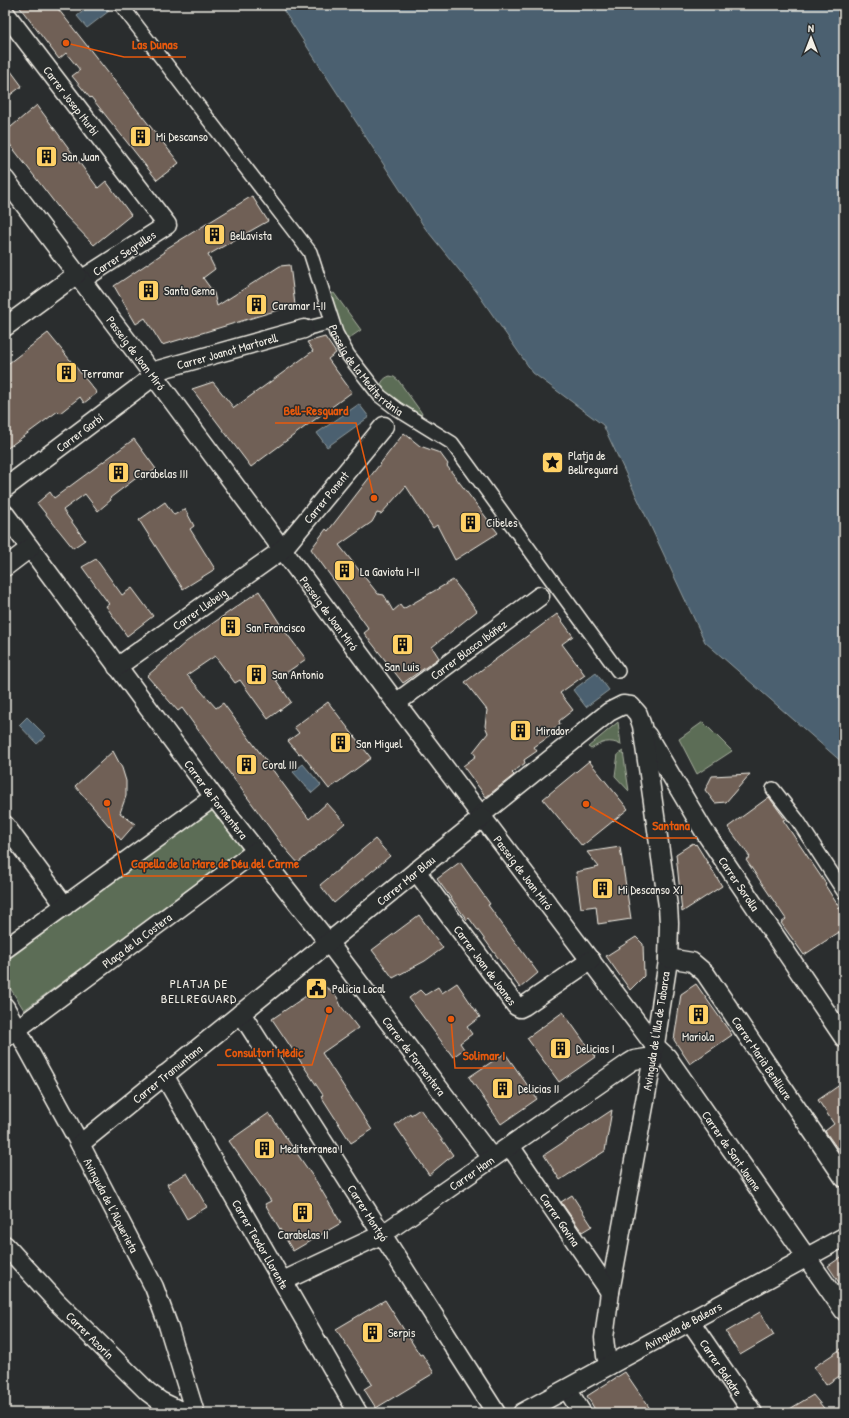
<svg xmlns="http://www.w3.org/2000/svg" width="849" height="1418" font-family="'Patrick Hand',sans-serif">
<rect width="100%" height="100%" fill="#2a2d2e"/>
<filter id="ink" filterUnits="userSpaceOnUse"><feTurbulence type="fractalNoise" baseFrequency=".025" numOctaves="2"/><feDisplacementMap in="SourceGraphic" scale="8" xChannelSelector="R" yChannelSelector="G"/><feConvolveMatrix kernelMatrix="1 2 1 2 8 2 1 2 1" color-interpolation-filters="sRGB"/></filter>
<g filter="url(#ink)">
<!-- green -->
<path fill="#5c6d56" stroke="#a8af9f" d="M334,293l27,37 -16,11 -15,-46z
M390,376l4,1 4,3 23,32 1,2 -2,2 -37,-24c-5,-7 0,-14 7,-16z
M618,722l3,23c-11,-6 -20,-3 -30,4l-3,-2z
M703,722l29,29 -35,23 -18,-35z
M623,751l6,40 -14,-15 3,-22z
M212,809l32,41 -220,160 -19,-30v-18z"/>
<!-- water -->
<path fill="#4c616f" stroke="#8f9b9f" d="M91,5h14l4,6 -22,17 -10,-12z
M280,5h564v759l-139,-122 -102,-217 -70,-52 -57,-82 -51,-63z
M359,404l10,13 -42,30 -10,-14z
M596,673l13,17 -23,17 -13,-17z
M27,717l19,19 -9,8 -18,-19z
M303,764l18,21 -9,8 -19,-21z"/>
<!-- building -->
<path fill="#6f6056" stroke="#f4f1e8" d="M18,5h37l124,158 -22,17 -66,-83 -1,1 -18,-22 8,-6 -14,-17 -7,6z
M5,63l17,23 -17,13z
M37,105l61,83 8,-7 25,34 -37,30 -33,-34 -56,-73v-6z
M252,196l16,25 -60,34 7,14 -12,9 11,15 3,13 63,-40 10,-1 5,40 -133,40 -17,-27 -9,6 -22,-38 51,-34 -1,-2z
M48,333l49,60 -13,10 -4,-6 -20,16 -2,-2 -53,39v-84z
M325,337l11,16 -8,6 24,33 -101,75 -59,-78 21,-7 21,26 79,-57 -6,-9z
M404,433l16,13 20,7 8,11 -1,2 51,67 -43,27 -18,-35 -4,3 -27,-42 -25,28 -4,-1 -5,9 -33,23 39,49 6,1 9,16 7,-6 3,4 50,-29 24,31 -45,36 7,11 -36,25 -39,-50 5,-4 -58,-80 15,-20 2,2z
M134,439l22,30 -15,10 -2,-3 -29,22 1,2 -13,11 -13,-17 -22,16 22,30 -12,8 -36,-45 13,-11 4,6z
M165,502l9,13 11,-6 9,17 -4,3 25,40 -32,20 -44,-69z
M96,559l26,36 10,-7 21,28 -26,20 -21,-30 3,-2 -27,-37z
M259,591l25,39 22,29 -30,21 15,22 -23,17 -28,-39 -5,3 -20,-27 -28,19 29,33 7,-5 86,116 18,-16 18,20 -47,40 -15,-17 -101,-138 -4,3 -31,-35 39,-34z
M557,614l16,22 -11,8 23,31 -25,18 13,17 -14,11 1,3 -13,9 3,3 -16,11 3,4 -13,9 1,3 -13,10 2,2 -28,22 -23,-31 13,-10 -3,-4 15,-19 -3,-7 2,-16 -22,-28z
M328,702l43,56 -42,31 -28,-36 -2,1 -11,-13 11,-8 -5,-6z
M113,751l9,17 4,13v15l-6,17 15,11 -14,16 -46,-54z
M589,761l39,48 -46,37 -39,-47z
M750,774l-24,28 -11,1 -10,-13 7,-14z
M769,797l16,22 -2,1 43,64 -1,1 19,30v14l-40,26 -23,-32 5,-4 -40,-59 4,-3 -22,-30z
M375,839l15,17 -56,47 -14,-18z
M693,843l2,2 1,-1 26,42 -40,26 -6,-58z
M620,847l11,72 -33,5 -2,-18 -15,2 -5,-36 23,-5 -12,-15z
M460,862l30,42 -2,1 50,68 -18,15 -51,-70 -2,2 -30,-41z
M419,915l24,33 -18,13 -32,17 -21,-28z
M636,937l7,7 1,32 -14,14 -24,-34z
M457,983l23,34 -13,10 5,7 -12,9 4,6 -11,8 -44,-59 11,-8 5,5 13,-8 4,6z
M317,984l10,4 6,4 4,5 4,9 17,22 -36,25 50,77 -21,13 -30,-47 2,-1 -51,-76 34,-23 1,-4z
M696,984l36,51 -42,29 -16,-24 7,-46z
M563,1012l32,45 -36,25 -32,-44z
M505,1053l32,46 -36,25 -32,-47z
M844,1082v76l-19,-27 9,-7 -16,-24z
M420,1109l33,46 -24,20 -34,-50 15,-12 1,2z
M612,1110l-7,41 -45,29 -16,-25z
M269,1113l47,68 25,42 -48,28 -28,-47 6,-3 -42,-60z
M187,1173l20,34 -20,12 -20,-35z
M572,1195l20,31 -10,6 -21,-30z
M844,1255v35l-16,-24z
M385,1300l35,55 2,-1 12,19 -58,35 -12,-19 8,-5 -36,-55z
M760,1312l14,23 -34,20 -14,-23z
M844,1347v26l-18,12 -12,-18z
M625,1372l28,41h-56l-10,-17z
M813,1395l15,18h-45z"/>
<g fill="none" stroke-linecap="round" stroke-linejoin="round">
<defs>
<g id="pedestrian">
<path id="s1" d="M121,5l189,247 26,81 12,22 32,41 17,13 55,34 166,228"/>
<path d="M304,329l28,-7"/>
<path d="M773,789l25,32 46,71"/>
</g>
<g id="minor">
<path id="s2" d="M5,13l162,212 -86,55"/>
<path id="s3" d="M5,179l149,197 242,327 259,343 12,11 177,254"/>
<path d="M5,327l72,-53"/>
<path id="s4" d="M151,372l153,-43"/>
<path id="s5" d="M5,488l149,-112"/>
<path id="s6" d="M5,514l209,283 114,145 164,216"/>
<path d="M5,567l25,-19"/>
<path id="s7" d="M117,667l165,-117 102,-124"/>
<path id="s8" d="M396,703l144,-107"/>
<path id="s9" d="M647,735l57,96 140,207"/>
<path d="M481,815l128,-103 14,-7 8,1 7,8 4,12 26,180 1,17 -1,38 -15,96 -43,235 -6,46 2,18 4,9"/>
<path d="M5,825l60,81"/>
<path id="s10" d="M416,871l100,135 4,2 4,-2 67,-46"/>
<path d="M5,949l209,-152"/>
<path id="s11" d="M668,958l24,4 13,11 139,205"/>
<path id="s12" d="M5,1007l75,137 74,143 14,38 27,88"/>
<path id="s13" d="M241,1013l255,400"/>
<path id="s14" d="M5,1038l251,-187"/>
<path id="s15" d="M164,1075l194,338"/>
<path id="s16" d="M80,1144l403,-327"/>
<path id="s17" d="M510,1146l100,146"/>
<path id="s18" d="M5,1245l53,58 90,89 12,9 25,12"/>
<path id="s19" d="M283,1281l100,-47 246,-171 5,-3 19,-3"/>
<path id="s20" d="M690,1321l63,92"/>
<path d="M567,1389l15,24"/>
<path id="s21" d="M522,1413l322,-176"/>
</g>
</defs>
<!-- pedestrian casing -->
<use href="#pedestrian" stroke="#f4f1e8" stroke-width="16"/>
<!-- minor casing -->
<use href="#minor" stroke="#f4f1e8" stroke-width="21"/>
<!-- pedestrian -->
<use href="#pedestrian" stroke="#2a2d2e" stroke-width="13"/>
<!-- minor -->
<use href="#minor" stroke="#2a2d2e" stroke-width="18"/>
</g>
</g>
<!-- icons -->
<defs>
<symbol id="building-square" viewBox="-11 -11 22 22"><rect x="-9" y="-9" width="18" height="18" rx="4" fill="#ffd166" stroke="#2a2d2e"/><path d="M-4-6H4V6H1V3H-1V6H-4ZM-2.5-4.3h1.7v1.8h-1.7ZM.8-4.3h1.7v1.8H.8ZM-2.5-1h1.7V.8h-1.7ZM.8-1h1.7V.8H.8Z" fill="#111"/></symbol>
<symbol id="sight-square" viewBox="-11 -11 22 22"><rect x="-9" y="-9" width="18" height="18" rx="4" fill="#ffd166" stroke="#2a2d2e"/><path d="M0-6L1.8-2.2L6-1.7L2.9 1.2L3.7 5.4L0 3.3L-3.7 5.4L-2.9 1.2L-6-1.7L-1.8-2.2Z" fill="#111"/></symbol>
<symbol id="civic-square" viewBox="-11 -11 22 22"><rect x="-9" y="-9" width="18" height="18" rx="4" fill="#ffd166" stroke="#2a2d2e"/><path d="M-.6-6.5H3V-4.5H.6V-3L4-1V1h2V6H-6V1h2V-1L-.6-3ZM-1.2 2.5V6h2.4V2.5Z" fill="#111"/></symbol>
</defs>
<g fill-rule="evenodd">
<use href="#building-square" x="128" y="124" width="25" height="25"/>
<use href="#building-square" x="34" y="144" width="25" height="25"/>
<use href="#building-square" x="202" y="222" width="25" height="25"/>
<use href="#building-square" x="136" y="278" width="25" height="25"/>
<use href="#building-square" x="244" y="292" width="25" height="25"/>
<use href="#building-square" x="54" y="360" width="25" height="25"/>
<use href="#sight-square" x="540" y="450" width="25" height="25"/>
<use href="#building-square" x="106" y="460" width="25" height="25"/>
<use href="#building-square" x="458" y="510" width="25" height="25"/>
<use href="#building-square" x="332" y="558" width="25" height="25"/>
<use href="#building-square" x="218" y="614" width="25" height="25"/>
<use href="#building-square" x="390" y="632" width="25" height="25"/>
<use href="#building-square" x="244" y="662" width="25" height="25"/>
<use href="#building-square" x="508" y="718" width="25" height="25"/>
<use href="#building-square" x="328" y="730" width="25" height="25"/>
<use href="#building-square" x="234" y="752" width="25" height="25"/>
<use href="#building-square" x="590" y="876" width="25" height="25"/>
<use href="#civic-square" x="304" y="976" width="25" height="25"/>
<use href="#building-square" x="686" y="1002" width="25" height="25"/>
<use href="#building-square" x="548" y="1036" width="25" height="25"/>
<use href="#building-square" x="490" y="1076" width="25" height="25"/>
<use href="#building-square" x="252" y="1136" width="25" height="25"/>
<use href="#building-square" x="290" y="1200" width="25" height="25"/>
<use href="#building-square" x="360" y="1320" width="25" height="25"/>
</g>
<g text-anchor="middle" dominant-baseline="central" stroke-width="3" stroke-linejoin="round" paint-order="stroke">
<!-- street labels -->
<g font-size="12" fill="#f4f1e8" stroke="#2a2d2e">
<text stroke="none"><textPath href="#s2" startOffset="110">Carrer Josep Iturbi</textPath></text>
<text transform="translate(124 253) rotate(-33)">Carrer Segrelles</text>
<text stroke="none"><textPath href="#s4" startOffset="79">Carrer Joanot Martorell</textPath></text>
<text stroke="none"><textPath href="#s3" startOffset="218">Passeig de Joan Miró</textPath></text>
<text stroke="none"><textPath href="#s1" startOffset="444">Passeig de la Mediterrània</textPath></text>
<text stroke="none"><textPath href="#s5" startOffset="93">Carrer Garbí</textPath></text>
<text stroke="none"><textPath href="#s7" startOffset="271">Carrer Ponent</textPath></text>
<text stroke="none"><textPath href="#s7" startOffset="101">Carrer Llebeig</textPath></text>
<text stroke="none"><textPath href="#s3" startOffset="542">Passeig de Joan Miró</textPath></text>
<text stroke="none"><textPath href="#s8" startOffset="90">Carrer Blasco Ibáñez</textPath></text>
<text stroke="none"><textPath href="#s6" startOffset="355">Carrer de Formentera</textPath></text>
<text stroke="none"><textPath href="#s3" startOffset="866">Passeig de Joan Miró</textPath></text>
<text stroke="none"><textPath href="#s16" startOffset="419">Carrer Mar Blau</textPath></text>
<text stroke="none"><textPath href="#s9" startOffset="175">Carrer Sorolla</textPath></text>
<text stroke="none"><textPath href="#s14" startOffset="164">Plaça de la Costera</textPath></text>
<text stroke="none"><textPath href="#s10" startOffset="117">Carrer Joan de Joanes</textPath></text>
<text transform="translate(656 1031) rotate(-81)">Avinguda de l'Illa de Tabarca</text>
<text stroke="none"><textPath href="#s6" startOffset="679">Carrer de Formentera</textPath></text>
<text stroke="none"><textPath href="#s11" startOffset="144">Carrer Marià Benlliure</textPath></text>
<text stroke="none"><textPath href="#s16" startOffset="112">Carrer Tramuntana</textPath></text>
<text stroke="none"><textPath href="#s3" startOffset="1214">Carrer de Sant Jaume</textPath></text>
<text stroke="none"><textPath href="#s19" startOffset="218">Carrer Ham</textPath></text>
<text stroke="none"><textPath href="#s12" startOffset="225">Avinguda de l’Alquerieta</textPath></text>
<text stroke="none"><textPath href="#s13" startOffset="237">Carrer Montgó</textPath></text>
<text stroke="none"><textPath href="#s17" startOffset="89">Carrer Gavina</textPath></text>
<text stroke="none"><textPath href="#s15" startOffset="195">Carrer Teodor Llorente</textPath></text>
<text stroke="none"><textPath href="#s21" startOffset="183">Avinguda de Balears</textPath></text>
<text stroke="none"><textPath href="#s18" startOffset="124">Carrer Azorín</textPath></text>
<text stroke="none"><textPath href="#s20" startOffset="56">Carrer Baladre</textPath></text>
</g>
<!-- poi labels -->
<g font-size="12" fill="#f4f1e8" stroke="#2a2d2e" text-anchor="start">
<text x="156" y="136">Mi Descanso</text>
<text x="62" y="156">San Juan</text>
<text x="230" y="235">Bellavista</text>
<text x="164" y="290">Santa Gema</text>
<text x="272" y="305">Caramar I-II</text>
<text x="82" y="373">Terramar</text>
<text x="568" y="455">Platja de<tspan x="568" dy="14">Bellreguard</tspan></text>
<text x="134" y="473">Carabelas III</text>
<text x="486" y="522">Cibeles</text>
<text x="360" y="571">La Gaviota I-II</text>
<text x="246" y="627">San Francisco</text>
<text x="402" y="666" text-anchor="middle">San Luis</text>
<text x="272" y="674">San Antonio</text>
<text x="536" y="730">Mirador</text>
<text x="356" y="743">San Miguel</text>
<text x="262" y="764">Coral III</text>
<text x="618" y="889">Mi Descanso XI</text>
<text x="332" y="988">Policia Local</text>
<text x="698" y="1036" text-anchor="middle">Mariola</text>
<text x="576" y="1048">Delicias I</text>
<text x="518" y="1088">Delicias II</text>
<text x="280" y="1148">Mediterranea I</text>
<text x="303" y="1234" text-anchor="middle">Carabelas II</text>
<text x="388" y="1332">Serpis</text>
</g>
<!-- neighbourhood labels -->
<g font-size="13" letter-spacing="1" fill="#f4f1e8" stroke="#2a2d2e">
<text x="199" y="983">PLATJA DE<tspan x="199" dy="15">BELLREGUARD</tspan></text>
</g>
</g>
<!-- callouts -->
<path fill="none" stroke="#e8590c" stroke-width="1.5" d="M66 43L124 57H186M374 498L356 423H275M586 804L644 838H697M107 803L123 876H307M329 1010L312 1065H217M451 1019L455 1068H514"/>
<g fill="#e8590c" stroke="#2a2d2e" stroke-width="1.5">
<circle cx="66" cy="43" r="4"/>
<circle cx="374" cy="498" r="4"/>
<circle cx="586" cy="804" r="4"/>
<circle cx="107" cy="803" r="4"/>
<circle cx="329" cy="1010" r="4"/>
<circle cx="451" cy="1019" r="4"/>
</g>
<g font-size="13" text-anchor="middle" font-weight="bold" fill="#e8590c" stroke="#2a2d2e" stroke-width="3" stroke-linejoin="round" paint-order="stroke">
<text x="155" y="49">Las Dunas</text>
<text x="316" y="415">Bell-Resguard</text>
<text x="671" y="830">Santana</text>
<text x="215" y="868">Capella de la Mare de Déu del Carme</text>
<text x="264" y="1057">Consultori Mèdic</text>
<text x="484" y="1060">Solimar I</text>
</g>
<!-- margin -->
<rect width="849" height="1418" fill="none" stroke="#2a2d2e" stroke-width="20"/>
<rect x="10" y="10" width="829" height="1398" fill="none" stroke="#f4f1e8" stroke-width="1.5" filter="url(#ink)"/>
<!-- north arrow -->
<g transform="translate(811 38)" stroke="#2a2d2e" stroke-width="3" paint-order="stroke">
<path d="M0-3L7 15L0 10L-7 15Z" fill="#f4f1e8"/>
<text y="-6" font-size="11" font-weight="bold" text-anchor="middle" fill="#f4f1e8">N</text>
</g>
</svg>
